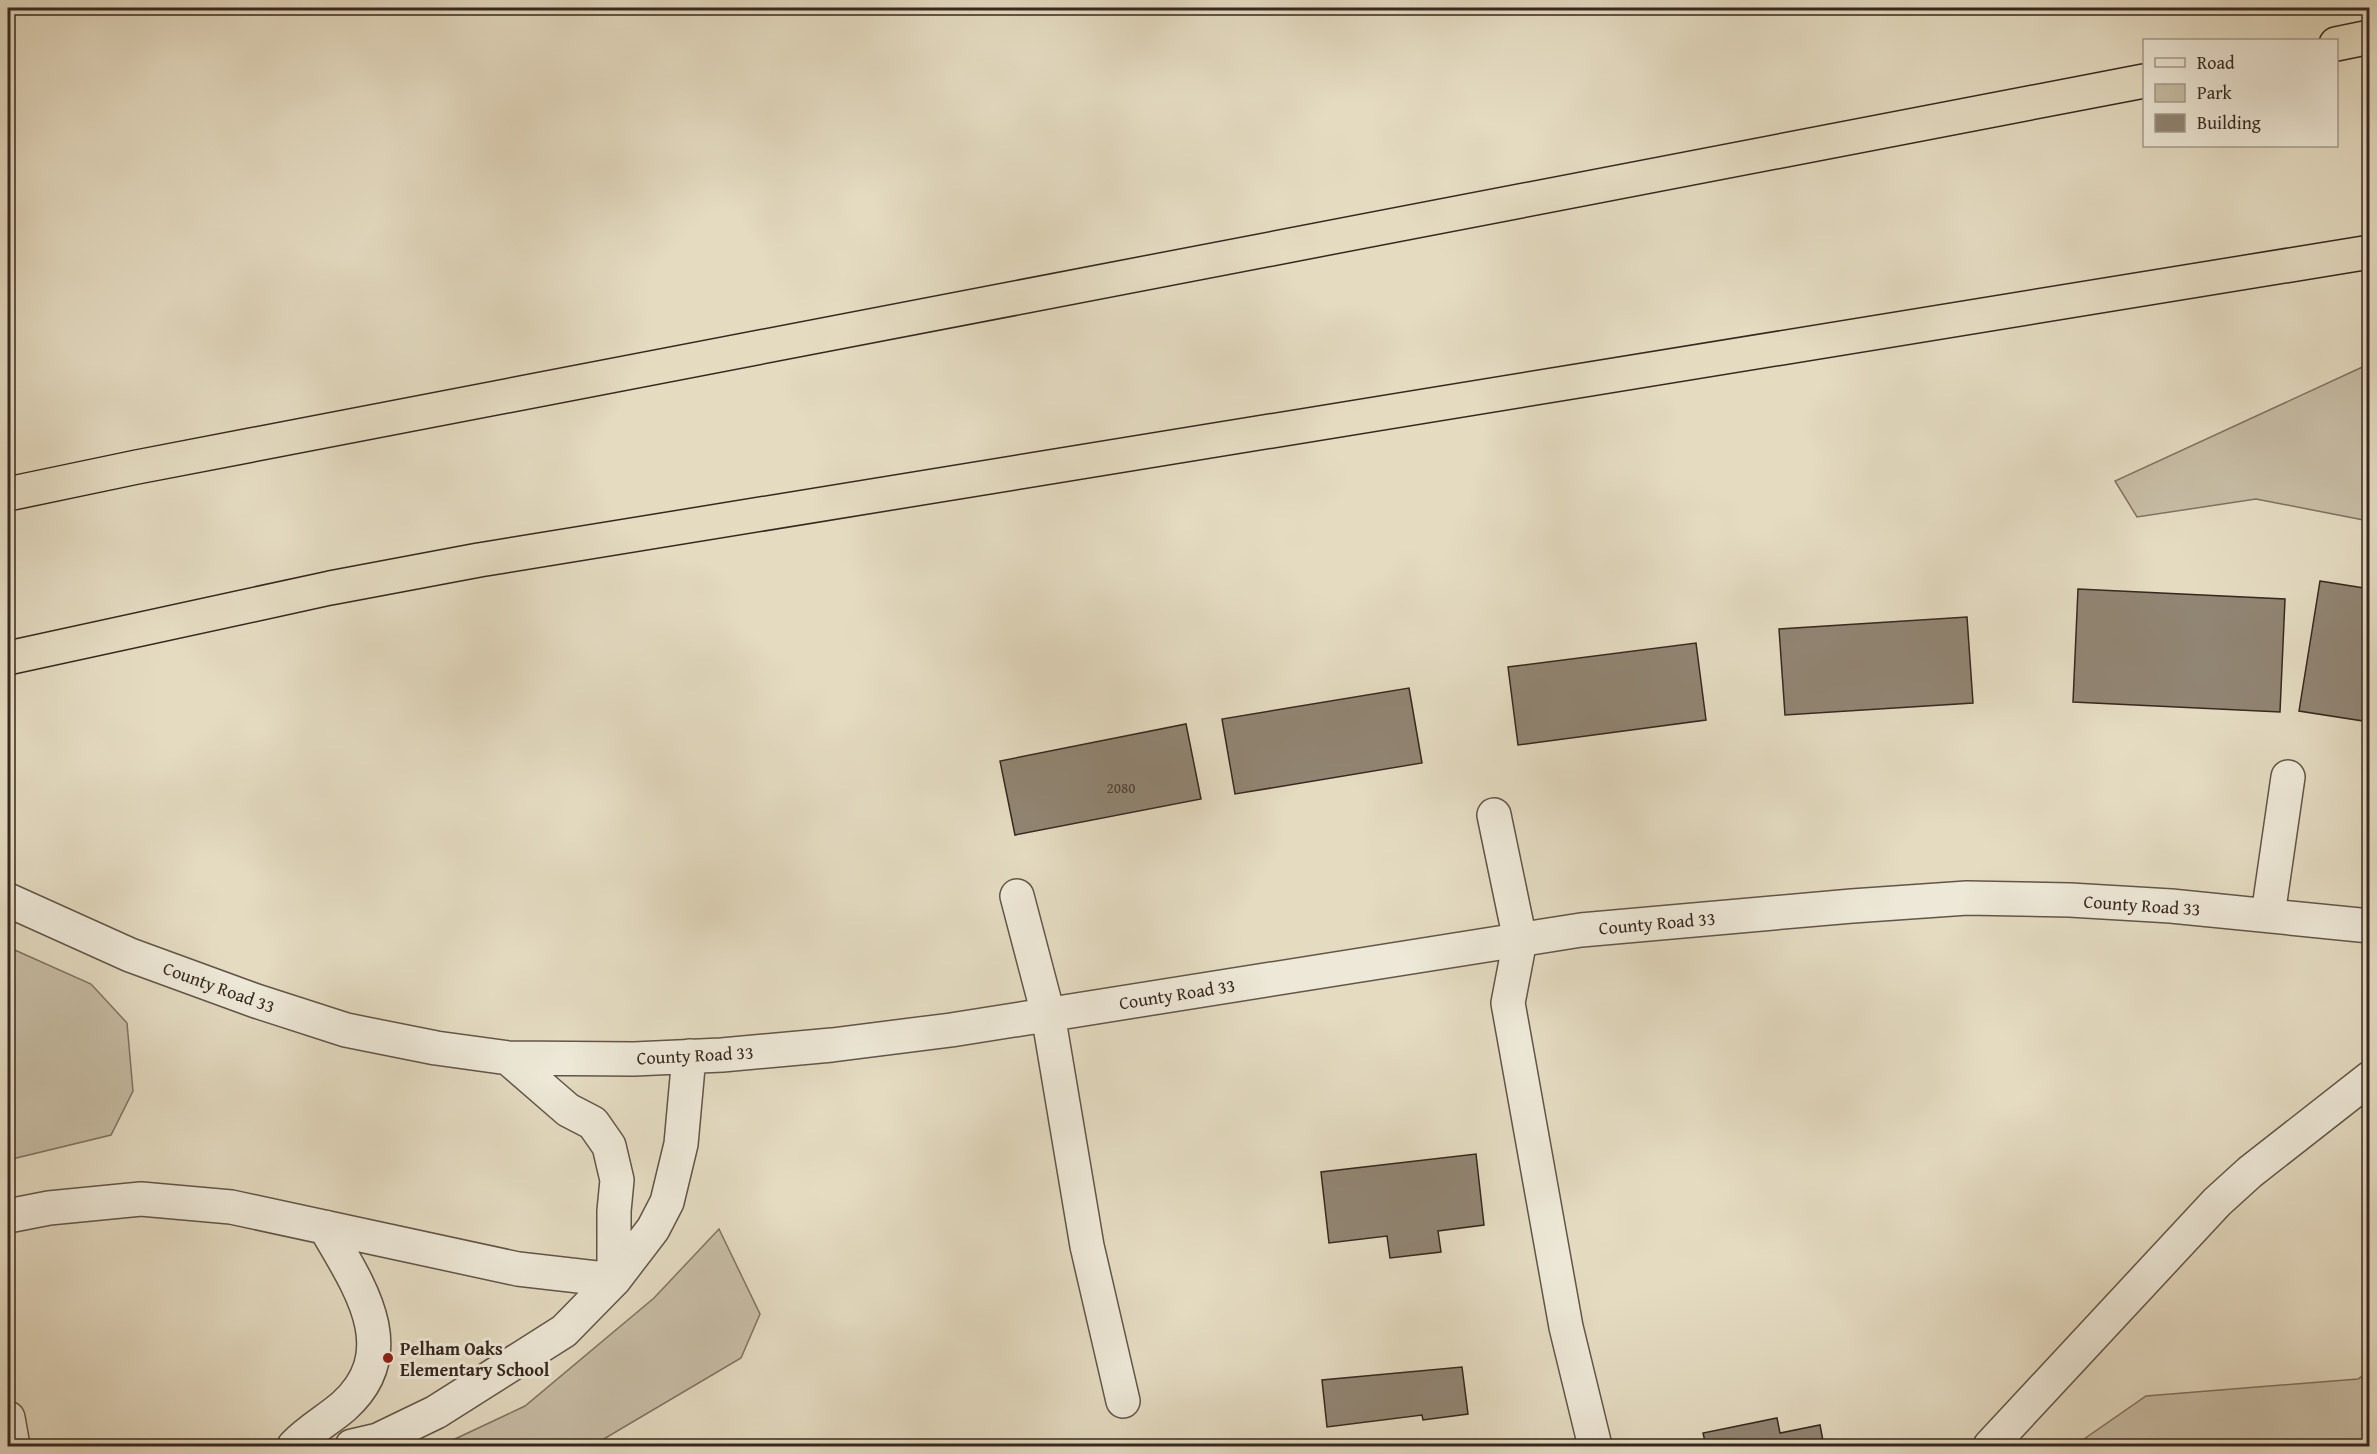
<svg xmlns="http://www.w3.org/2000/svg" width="2377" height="1454" font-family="'Gentium Book Plus',serif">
<rect width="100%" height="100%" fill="#e4dbc1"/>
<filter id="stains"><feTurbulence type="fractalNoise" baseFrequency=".00333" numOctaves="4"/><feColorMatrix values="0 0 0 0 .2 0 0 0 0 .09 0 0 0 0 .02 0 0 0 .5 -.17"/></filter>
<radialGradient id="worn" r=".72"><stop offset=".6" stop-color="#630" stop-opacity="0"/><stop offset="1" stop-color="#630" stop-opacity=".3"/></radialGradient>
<!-- green -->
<path fill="#c7bda5" stroke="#7f7262" stroke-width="1.5" d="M2369,364v157l-113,-22 -119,18 -22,-36z
M8,947l83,37 36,39 6,68 -22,44 -103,25z
M719,1229l41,85 -19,44 -149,88h-152l85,-40 129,-108z
M2369,1371v75h-295l72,-50 212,-17z"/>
<!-- building -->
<path fill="#918573" stroke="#37281f" stroke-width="1.5" d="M2320,581l50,8v133l-71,-11z
M2078,589l207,10 -5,113 -207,-10z
M1967,617l6,86 -188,12 -6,-86z
M1696,643l10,77 -188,25 -10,-78z
M1409,688l13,75 -187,31 -13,-75z
M1186,724l15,75 -186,36 -15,-74z
M1476,1154l8,71 -46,6 3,21 -51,6 -3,-22 -58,7 -8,-71z
M1462,1367l6,47 -45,6 -1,-5 -95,12 -5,-47z
M1777,1418l3,15 40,-8 4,21h-118l-3,-13z"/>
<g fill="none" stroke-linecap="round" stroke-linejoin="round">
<defs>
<path id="minor" d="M1494,815l26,125 -12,63 58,324 29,119
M1017,896l31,118 39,232 36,155
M8,900l122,55 126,46 90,29 90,18 72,10 126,1 88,-4 110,-10 119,-15 630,-100 271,-24 115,-8 103,2 101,6 199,20
M2268,915l20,-138
M508,1058l60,52 25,13 16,23 8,34 -3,31v69
M8,1216l41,-8 92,-9 90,8 287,62 96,11 -50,51 -128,81 -58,28 -26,6
M614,1280l39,-51 14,-27 14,-58 8,-88
M8,1418l5,28
M294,1446c15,-16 34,-26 50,-40 62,-56 13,-123 -19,-179
M1990,1446l227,-244 33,-30 120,-94"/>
<path id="highway" d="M2336,44l34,-7
M8,494l129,-27 2007,-386
M8,658l322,-70 149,-28 1891,-308"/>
</defs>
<!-- minor casing -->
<use href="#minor" stroke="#625548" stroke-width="36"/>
<!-- highway casing -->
<use href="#highway" stroke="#37281f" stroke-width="36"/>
<!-- minor -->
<use href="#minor" stroke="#ede8d7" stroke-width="33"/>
<!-- highway -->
<use href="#highway" stroke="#e4dbc1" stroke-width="33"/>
</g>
<!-- markers -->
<circle fill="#8f2418" stroke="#ede8d7" stroke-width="2" cx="388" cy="1358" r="6"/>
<g text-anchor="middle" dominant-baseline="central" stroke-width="6" stroke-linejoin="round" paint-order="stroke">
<!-- number labels -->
<g font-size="15" fill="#4e3f34">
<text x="1121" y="787">2080</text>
</g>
<!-- street labels -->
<g font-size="18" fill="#37281f" stroke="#ede8d7">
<text transform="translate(2142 905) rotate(4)">County Road 33</text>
<text transform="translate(1657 923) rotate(-5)">County Road 33</text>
<text transform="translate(219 987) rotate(20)">County Road 33</text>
<text transform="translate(1177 994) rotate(-9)">County Road 33</text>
<text transform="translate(695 1055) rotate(-3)">County Road 33</text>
</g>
<!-- poi labels -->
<g font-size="18" font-weight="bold" fill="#37281f" stroke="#ede8d7" text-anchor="start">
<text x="400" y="1348">Pelham Oaks<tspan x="400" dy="21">Elementary School</tspan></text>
</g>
</g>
<!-- margin -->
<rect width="2377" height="1454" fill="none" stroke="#e4dbc1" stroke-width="30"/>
<rect x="9" y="9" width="2359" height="1436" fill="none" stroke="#37281f" stroke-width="3"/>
<rect x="15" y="15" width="2347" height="1424" fill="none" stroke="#37281f" stroke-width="1.5"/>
<!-- legend -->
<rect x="2143" y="39" width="195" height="108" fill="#ede8d7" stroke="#a49b8d" stroke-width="1.5"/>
<rect x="2155" y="58" width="30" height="9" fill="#ede8d7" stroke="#a49b8d" stroke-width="1.5"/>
<text x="2197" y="69" font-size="18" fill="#37281f">Road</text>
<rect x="2155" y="84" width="30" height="18" fill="#c7bda5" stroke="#a49b8d" stroke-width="1.5"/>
<text x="2197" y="99" font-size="18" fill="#37281f">Park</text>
<rect x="2155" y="114" width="30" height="18" fill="#918573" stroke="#a49b8d" stroke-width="1.5"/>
<text x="2197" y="129" font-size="18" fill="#37281f">Building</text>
<rect width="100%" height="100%" filter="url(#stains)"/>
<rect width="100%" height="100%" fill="url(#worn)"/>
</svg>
